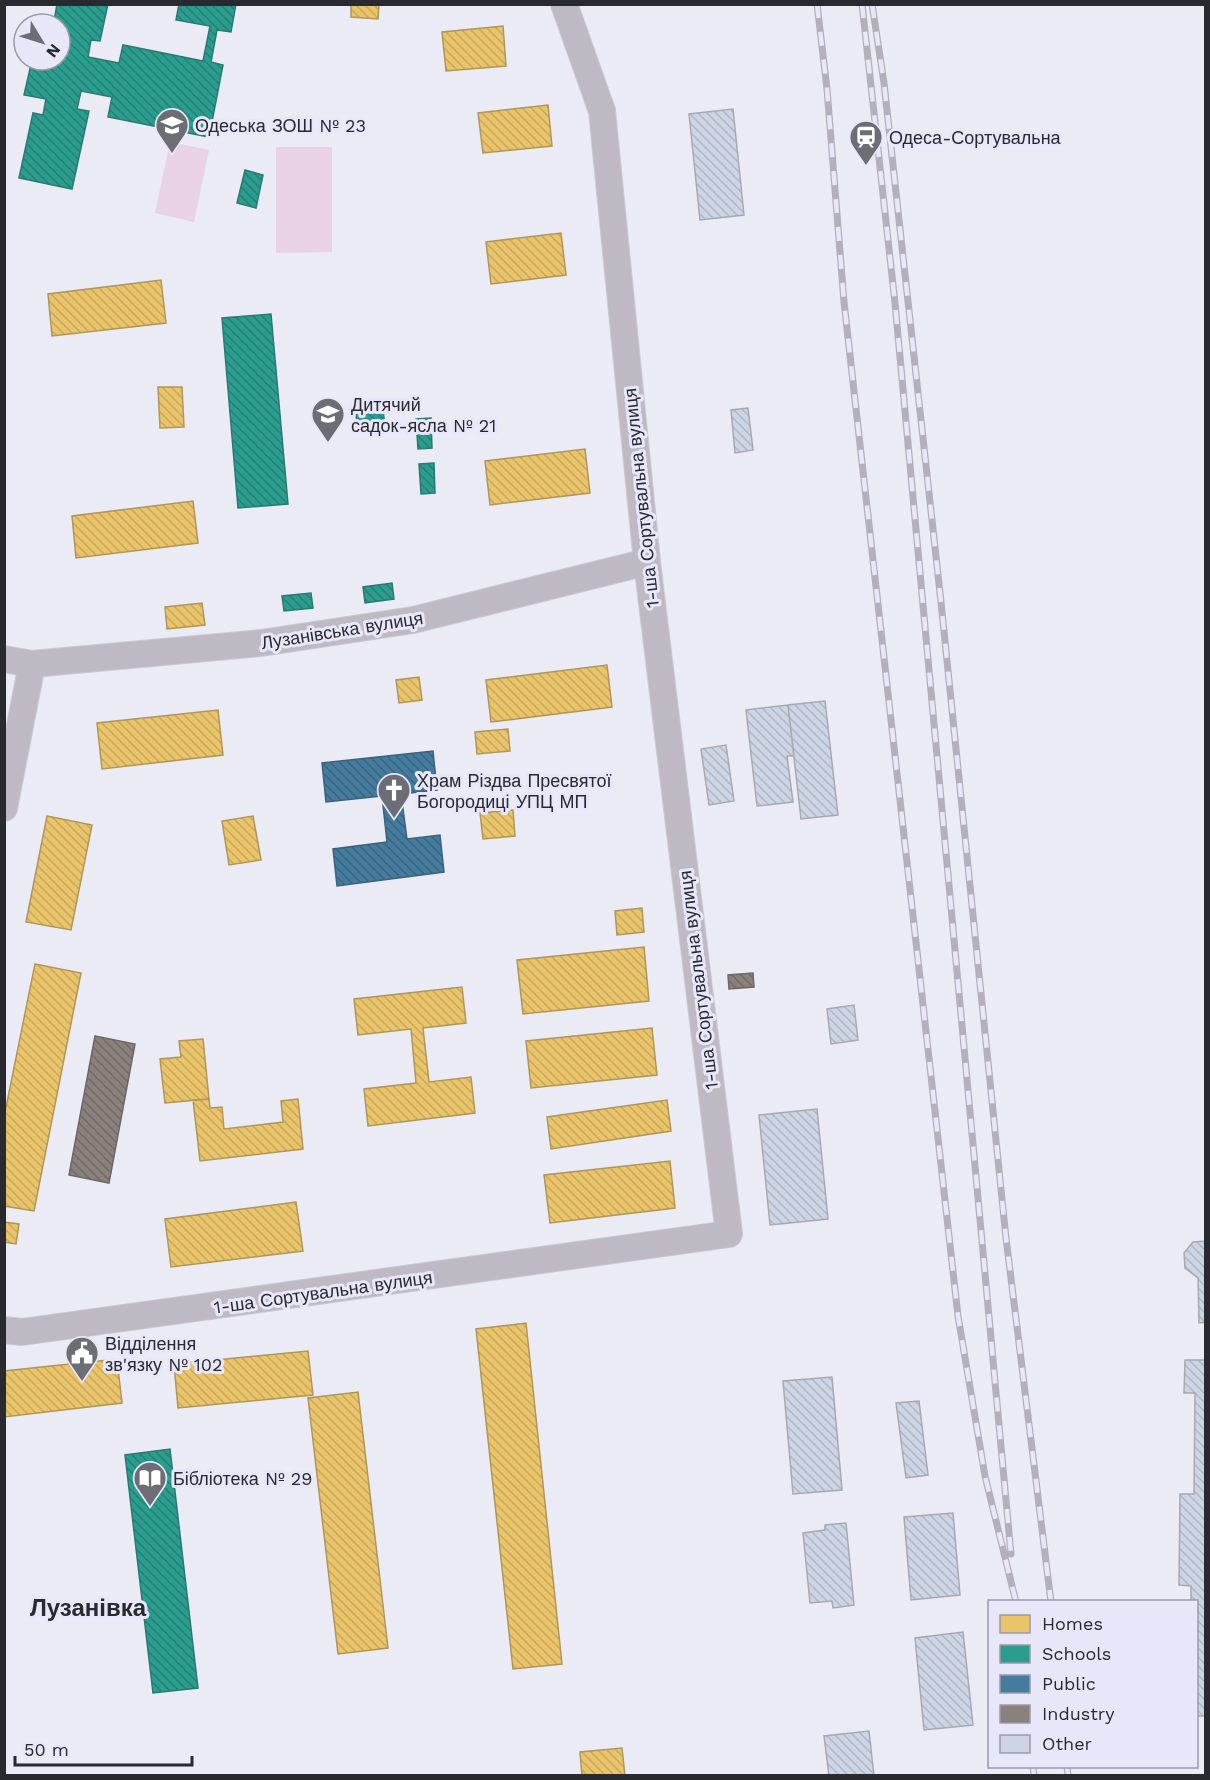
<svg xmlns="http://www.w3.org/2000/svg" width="1210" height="1780" font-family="'Work Sans',sans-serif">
<defs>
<pattern id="homes-back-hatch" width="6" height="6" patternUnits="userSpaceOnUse" patternTransform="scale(1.5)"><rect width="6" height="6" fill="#e9c46a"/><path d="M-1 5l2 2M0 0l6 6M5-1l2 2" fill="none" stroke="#c8a85c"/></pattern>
<pattern id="schools-back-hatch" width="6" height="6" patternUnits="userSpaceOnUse" patternTransform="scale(1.5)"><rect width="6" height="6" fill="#2a9d8f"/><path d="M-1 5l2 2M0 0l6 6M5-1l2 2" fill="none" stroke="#248075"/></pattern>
<pattern id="public-back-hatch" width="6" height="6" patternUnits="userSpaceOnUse" patternTransform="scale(1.5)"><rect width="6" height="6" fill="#457b9d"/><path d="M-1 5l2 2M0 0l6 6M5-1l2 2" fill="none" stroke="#3a6580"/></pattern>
<pattern id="industry-back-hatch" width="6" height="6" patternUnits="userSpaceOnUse" patternTransform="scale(1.5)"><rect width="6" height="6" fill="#8a817c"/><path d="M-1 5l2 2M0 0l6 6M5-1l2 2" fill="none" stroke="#716a66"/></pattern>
<pattern id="building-back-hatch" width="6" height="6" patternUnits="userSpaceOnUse" patternTransform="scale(1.5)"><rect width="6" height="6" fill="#cdd4e4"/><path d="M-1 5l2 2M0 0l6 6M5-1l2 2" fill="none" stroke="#b0b6c4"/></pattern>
</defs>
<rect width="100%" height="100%" fill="#ebebf5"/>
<!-- green -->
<path fill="#e9d2e4" d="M170,142l39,8 -15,72 -39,-9z
M276,147h56v105l-56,1z"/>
<!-- homes -->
<path fill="url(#homes-back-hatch)" stroke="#af9659" stroke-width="1.5" d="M351,4h28l-1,15 -27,-2z
M503,26l3,40 -60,5 -4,-39z
M548,105l4,41 -69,7 -5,-40z
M561,233l5,42 -75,9 -5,-42z
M161,280l5,43 -114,13 -4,-42z
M158,387h24l2,40 -24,1z
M585,449l5,44 -100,12 -5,-44z
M193,501l5,42 -122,15 -4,-42z
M202,603l3,22 -38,4 -2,-22z
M607,665l5,42 -121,15 -5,-42z
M419,677l3,23 -23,3 -3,-23z
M218,710l5,45 -121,14 -5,-46z
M508,729l2,22 -33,3 -2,-22z
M513,810l2,26 -32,3 -3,-26z
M47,816l45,9 -21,105 -45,-8z
M253,816l8,44 -32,5 -7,-44z
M642,908l2,24 -27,3 -2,-24z
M644,947l5,54 -126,13 -6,-54z
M35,964l46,9 -47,238 -30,-5v-89z
M462,987l4,36 -43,5 6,54 42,-5 4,36 -107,13 -4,-37 52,-6 -5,-54 -53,6 -4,-36z
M652,1028l5,47 -126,13 -5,-47z
M203,1039l6,60 -44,4 -5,-44 21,-2 -2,-16z
M209,1099l1,9 12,-1 2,22 59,-7 -2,-21 17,-2 5,50 -103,12 -7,-61z
M667,1100l4,31 -120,18 -4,-32z
M670,1161l5,47 -125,15 -6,-48z
M296,1202l7,49 -132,16 -6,-48z
M4,1222l15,2 -3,20 -12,-2z
M526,1323l36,341 -49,5 -37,-340z
M308,1351l5,44 -135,13 -4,-44z
M117,1359l5,44 -118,14v-46z
M358,1392l30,256 -50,6 -30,-256z
M622,1748l3,28h-43l-2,-24z"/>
<!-- schools -->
<path fill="url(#schools-back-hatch)" stroke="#2a7a72" stroke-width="1.5" d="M57,4h51l-8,37 -9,-1 -3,17 31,6 4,-18 80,16 7,-35 -34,-6 3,-16h57l-5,28 -14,-2 -6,32 12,3 -14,72 -101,-20 4,-20 -31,-6 -4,18 12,2 -17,78 -53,-11 14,-65 10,2 3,-16 -22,-4 8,-35h28l1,-37 -7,-2z
M245,170l18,5 -7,33 -19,-5z
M271,314l17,190 -50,4 -16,-190z
M383,410l2,16 -28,2 -1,-16z
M431,418l1,30 -14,1 -2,-30z
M434,463l1,30 -14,1 -2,-30z
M392,583l2,16 -29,4 -2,-16z
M311,593l2,15 -29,3 -2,-15z
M170,1449l28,239 -45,5 -28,-238z"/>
<!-- public -->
<path fill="url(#public-back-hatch)" stroke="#3d627c" stroke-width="1.5" d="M433,751l4,39 -36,4 6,45 33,-4 4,37 -107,14 -4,-37 54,-7 -5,-46 -56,6 -4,-39z"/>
<!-- industry -->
<path fill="url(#industry-back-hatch)" stroke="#6d6765" stroke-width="1.5" d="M753,973l1,14 -25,2 -1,-14z
M95,1036l40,8 -26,139 -40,-8z"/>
<!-- building -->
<path fill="url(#building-back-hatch)" stroke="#a7a9b0" stroke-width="1.5" d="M733,109l11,106 -44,5 -11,-106z
M748,408l5,42 -18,3 -4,-43z
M825,701l13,114 -37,4 -13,-114z
M788,705l6,51h-7l6,46 -36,4 -11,-96z
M726,745l8,56 -25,4 -8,-56z
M854,1005l4,35 -27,4 -4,-35z
M817,1109l11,110 -58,6 -11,-110z
M1206,1241v81l-7,1 -1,-45 -13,-10 -1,-15 9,-11z
M1185,1360h21v356h-10v-114h-5v-16l-12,-1 1,-91h14l1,-101h-11z
M832,1377l10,113 -49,4 -10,-113z
M919,1401l9,74 -22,3 -10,-75z
M953,1513l7,82 -49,5 -7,-83z
M846,1523l8,82 -21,3 -1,-7 -22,2 -7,-70 22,-3v-5z
M963,1632l10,93 -49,5 -9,-92z
M869,1731l5,45h-45l-5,-40z"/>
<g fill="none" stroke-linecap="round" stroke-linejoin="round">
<defs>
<path id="minor" d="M4,659l28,5 229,-21 152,-23 234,-58
M4,808l28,-144
M4,1330l18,2 707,-98 -82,-672 -45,-451 -38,-107"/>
</defs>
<!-- minor casing -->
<use href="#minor" stroke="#c9c9d1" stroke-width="28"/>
<!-- minor -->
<use href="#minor" stroke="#beb9c2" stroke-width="26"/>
<defs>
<path id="rail" d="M817,4l10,85 17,213 114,1014 27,160 31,126
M862,4l33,299 116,1251
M872,4l12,79 57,519 65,636 45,364
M1033,1766l1,10
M1067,1766l1,10"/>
</defs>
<!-- rail casing -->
<use href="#rail" stroke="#b3b0b9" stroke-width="7"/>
<!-- rail -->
<use href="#rail" stroke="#e7e7f9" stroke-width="4.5" stroke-dasharray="14" stroke-linecap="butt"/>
</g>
<!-- icons -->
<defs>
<symbol id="school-pin" viewBox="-11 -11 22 30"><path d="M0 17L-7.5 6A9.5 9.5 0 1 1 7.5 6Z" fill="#6d6d75" stroke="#e7e7f9"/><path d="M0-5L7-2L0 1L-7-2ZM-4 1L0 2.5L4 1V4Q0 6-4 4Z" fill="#fff"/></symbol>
<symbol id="station-pin" viewBox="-11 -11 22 30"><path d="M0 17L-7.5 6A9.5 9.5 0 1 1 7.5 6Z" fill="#6d6d75" stroke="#e7e7f9"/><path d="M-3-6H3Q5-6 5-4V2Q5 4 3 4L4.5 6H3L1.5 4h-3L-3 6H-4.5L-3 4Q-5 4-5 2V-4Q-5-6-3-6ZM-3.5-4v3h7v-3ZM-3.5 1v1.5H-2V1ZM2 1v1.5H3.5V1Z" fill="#fff"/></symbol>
<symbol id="church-pin" viewBox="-11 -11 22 30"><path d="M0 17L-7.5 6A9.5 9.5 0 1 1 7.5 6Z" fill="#6d6d75" stroke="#e7e7f9"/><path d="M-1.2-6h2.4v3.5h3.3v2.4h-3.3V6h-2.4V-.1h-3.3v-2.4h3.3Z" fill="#fff"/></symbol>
<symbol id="civic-pin" viewBox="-11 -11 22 30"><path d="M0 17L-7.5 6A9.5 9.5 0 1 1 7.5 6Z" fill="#6d6d75" stroke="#e7e7f9"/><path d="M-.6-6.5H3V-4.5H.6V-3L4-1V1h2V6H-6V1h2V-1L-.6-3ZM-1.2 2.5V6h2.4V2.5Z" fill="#fff"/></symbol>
<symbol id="library-pin" viewBox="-11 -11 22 30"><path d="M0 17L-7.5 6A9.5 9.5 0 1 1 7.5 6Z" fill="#6d6d75" stroke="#e7e7f9"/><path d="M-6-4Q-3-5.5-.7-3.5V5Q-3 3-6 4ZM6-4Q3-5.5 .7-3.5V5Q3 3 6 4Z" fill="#fff"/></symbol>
</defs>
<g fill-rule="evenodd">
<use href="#school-pin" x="153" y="106" width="38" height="52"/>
<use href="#station-pin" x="847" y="118" width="38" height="52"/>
<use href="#school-pin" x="309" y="395" width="38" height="52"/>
<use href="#church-pin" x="375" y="771" width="38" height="52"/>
<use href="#civic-pin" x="63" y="1334" width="38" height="52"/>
<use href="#library-pin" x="131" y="1459" width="38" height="52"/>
</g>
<g text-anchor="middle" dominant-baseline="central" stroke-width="6" stroke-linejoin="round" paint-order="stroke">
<!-- poi labels -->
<g font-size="18" fill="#292930" stroke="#e7e7f9" text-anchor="start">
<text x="195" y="125">Одеська ЗОШ № 23</text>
<text x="889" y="137">Одеса-Сортувальна</text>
<text x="351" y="404">Дитячий<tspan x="351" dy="21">садок-ясла № 21</tspan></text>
<text x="417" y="780">Храм Різдва Пресвятої<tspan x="417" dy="21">Богородиці УПЦ МП</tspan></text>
<text x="105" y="1343">Відділення<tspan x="105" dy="21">зв'язку № 102</tspan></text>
<text x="173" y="1478">Бібліотека № 29</text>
</g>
<!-- street labels -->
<g font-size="18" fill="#292930" stroke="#e7e7f9">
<text transform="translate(641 498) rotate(-96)">1-ша Сортувальна вулиця</text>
<text transform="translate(342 630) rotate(-9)">Лузанівська вулиця</text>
<text transform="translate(698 980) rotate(-97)">1-ша Сортувальна вулиця</text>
<text transform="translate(323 1292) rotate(-8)">1-ша Сортувальна вулиця</text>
</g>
<!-- district labels -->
<g font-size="24" font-weight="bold" fill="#292930" stroke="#e7e7f9">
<text x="88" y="1608">Лузанівка</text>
</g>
</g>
<!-- border -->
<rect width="1210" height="1780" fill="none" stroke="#292930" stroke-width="12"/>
<!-- legend -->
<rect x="988" y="1600" width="210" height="168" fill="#e7e7f9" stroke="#9b9ba9" stroke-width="1.5"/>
<rect x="1000" y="1615" width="30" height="18" fill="#e9c46a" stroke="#9b9ba9" stroke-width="1.5"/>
<text x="1042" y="1630" font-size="18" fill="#292930">Homes</text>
<rect x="1000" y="1645" width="30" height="18" fill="#2a9d8f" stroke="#9b9ba9" stroke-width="1.5"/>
<text x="1042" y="1660" font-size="18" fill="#292930">Schools</text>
<rect x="1000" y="1675" width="30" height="18" fill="#457b9d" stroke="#9b9ba9" stroke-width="1.5"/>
<text x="1042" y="1690" font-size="18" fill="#292930">Public</text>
<rect x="1000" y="1705" width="30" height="18" fill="#8a817c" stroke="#9b9ba9" stroke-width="1.5"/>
<text x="1042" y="1720" font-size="18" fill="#292930">Industry</text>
<rect x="1000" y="1735" width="30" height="18" fill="#cdd4e4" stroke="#9b9ba9" stroke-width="1.5"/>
<text x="1042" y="1750" font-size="18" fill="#292930">Other</text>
<!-- north arrow -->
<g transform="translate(42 42) rotate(128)"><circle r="28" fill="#e7e7f9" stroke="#9b9ba9" stroke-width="1.5"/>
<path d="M0-4.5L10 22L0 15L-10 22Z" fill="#6d6d75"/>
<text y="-9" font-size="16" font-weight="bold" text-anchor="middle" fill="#292930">N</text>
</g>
<!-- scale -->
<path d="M15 1756v9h177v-9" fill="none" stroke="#292930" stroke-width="3"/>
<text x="24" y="1756" font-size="18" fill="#292930" stroke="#e7e7f9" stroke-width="4.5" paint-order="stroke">50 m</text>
</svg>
